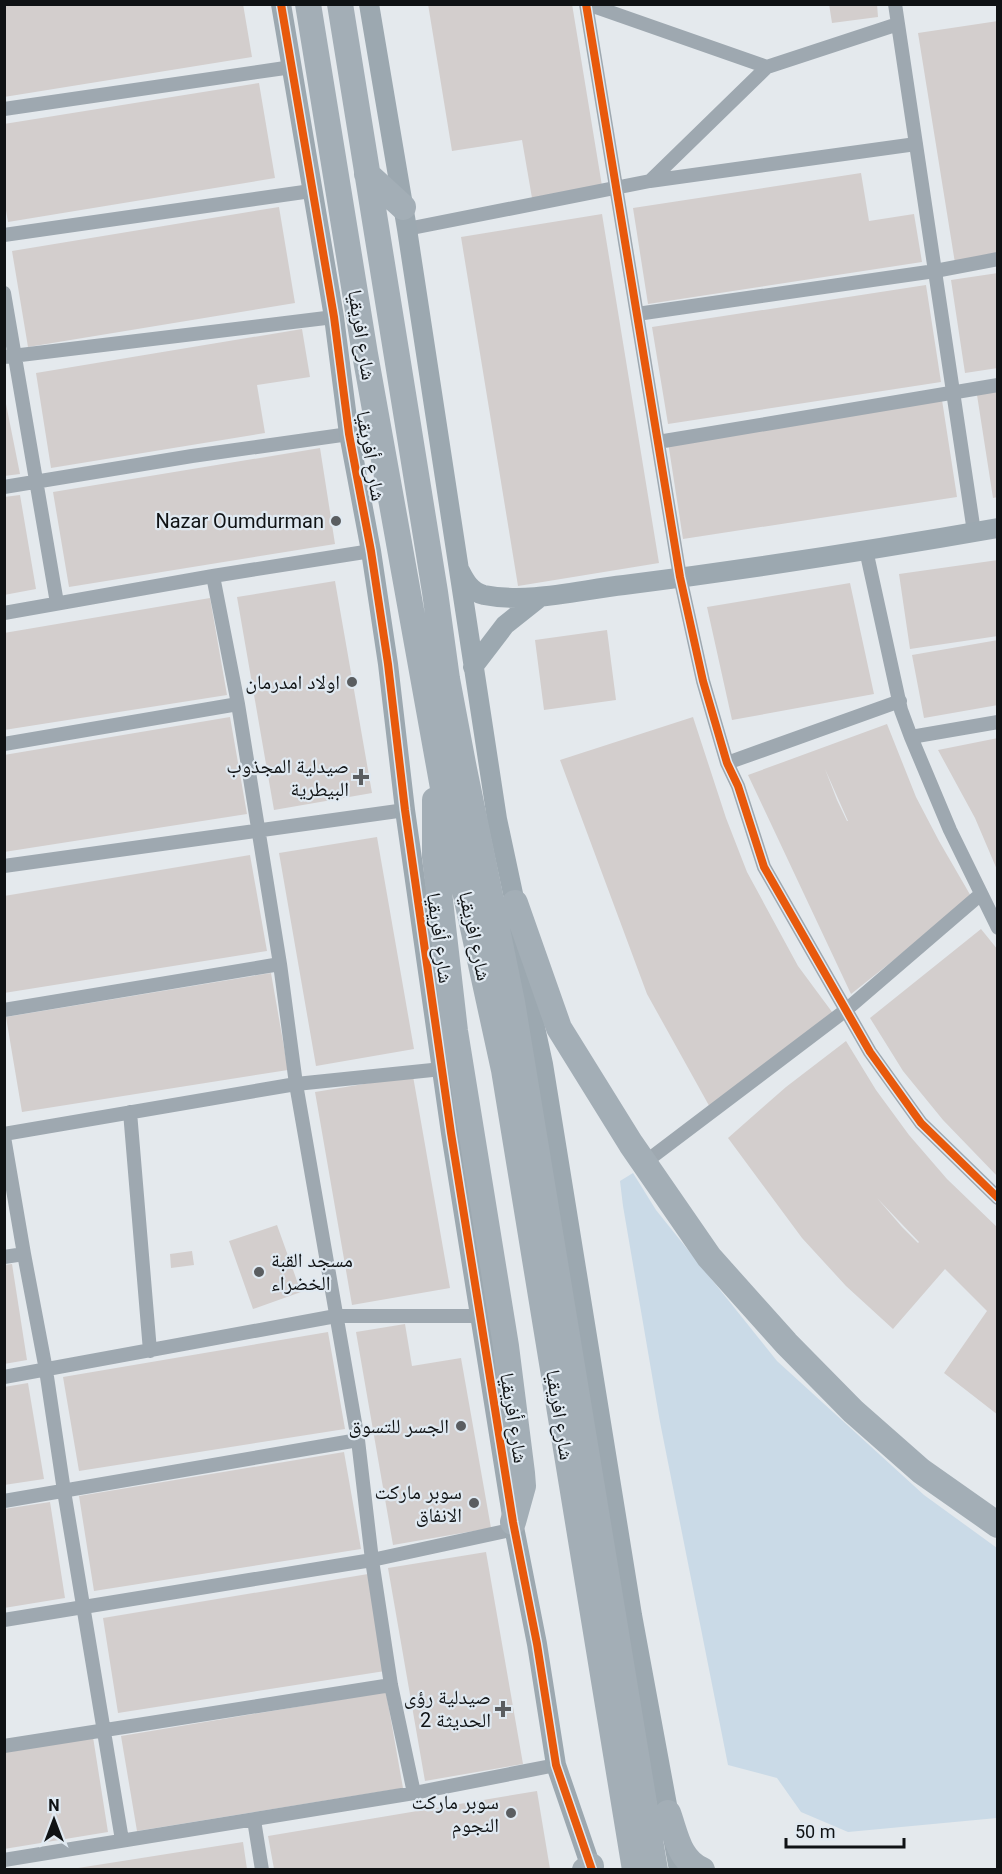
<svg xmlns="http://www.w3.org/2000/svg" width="1002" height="1874" font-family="Roboto,'Noto Naskh Arabic',sans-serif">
<rect width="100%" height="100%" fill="#e4e9ed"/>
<!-- green -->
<path fill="#cadae7" d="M633,1173l23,37 121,151 147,134 73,53v270l-149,14 -47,-20 -24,-34 -49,-13 -68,-343 -37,-216 -3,-25z"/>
<!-- building -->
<path fill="#d3cecd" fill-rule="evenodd" d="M4,4h239l9,53 -248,40z
M428,4h144l30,182 -70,12 -10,-58 -70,11z
M829,4h48l1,13 -46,6z
M998,21v235l-43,7 -37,-230z
M259,83l16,95 -267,44 -4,-23v-75z
M861,173l8,48 45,-7 8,48 -274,42 -15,-96z
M279,207l16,96 -267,44 -16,-96z
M602,214l57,349 -141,23 -57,-349z
M998,273v95l-33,5 -14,-93z
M926,285l15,97 -273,42 -16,-97z
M302,329l8,48 -53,8 8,48 -214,35 -15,-95z
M998,391v106l-5,1 -16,-103z
M4,394l16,80 -16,2z
M942,400l15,97 -274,42 -15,-97z
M320,448l15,96 -266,43 -16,-95z
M20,495l16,94 -32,6v-98z
M998,560v76l-88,13 -11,-75z
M335,581l37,212 -98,17 -37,-213z
M850,583l24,111 -142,26 -25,-113z
M210,598l17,97 -223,35v-97z
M607,630l9,70 -72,10 -9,-70z
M998,640v65l-74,13 -12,-63z
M230,717l17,97 -243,38v-97z
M693,717l33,101 21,54 51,94 37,50 -123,95 -65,-117 -87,-234z
M887,724l29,73 23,44 33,57 -121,96 -103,-219zM825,769l23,52h-1l-10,-21z
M998,738v134l-23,-54 -37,-68z
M377,837l37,212 -98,17 -37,-213z
M250,855l17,96 -263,42v-97z
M981,929l17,21v227l-55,-57 -40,-49 -33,-53z
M271,973l17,97 -266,42 -16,-95z
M846,1041l30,49 33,45 38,44 51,49v187l-54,-42 43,-62 -42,-42 -52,60 -47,-43 -44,-48 -74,-100 58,-51zM877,1198l42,44 -1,1 -16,-16z
M413,1076l37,212 -98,17 -37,-213z
M277,1225l24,67 -48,17 -24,-68z
M192,1251l2,14 -23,3 -1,-14z
M12,1264l15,96 -23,4v-99z
M405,1324l7,42 49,-8 30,170 -98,17 -37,-213z
M328,1332l17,97 -266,42 -16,-94z
M28,1383l16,96 -40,6v-98z
M344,1452l17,97 -267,42 -15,-95z
M50,1502l15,96 -61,10v-99z
M486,1552l37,212 -98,17 -37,-213z
M368,1574l17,97 -267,42 -15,-95z
M386,1692l17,96 -266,43 -16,-95z
M93,1737l15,95 -104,17v-97z
M537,1791l13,78h-276l-6,-33z
M243,1842l4,27h-169v-1z"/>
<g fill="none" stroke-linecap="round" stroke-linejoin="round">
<!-- street -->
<path stroke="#9ea8b0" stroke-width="14" d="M586,4l94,573 23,104 24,82 11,23 26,81 106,185 51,71 77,75
M587,4l180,63
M895,4l79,528
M4,109l288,-42
M650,181l117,-114 131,-43
M407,229l243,-48 266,-37
M4,235l307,-44
M4,293l53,310
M637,314l298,-43 63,-12
M4,357l330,-40
M658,442l340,-57
M4,487l188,-31 157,-22
M866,550l35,160 10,27 39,93 48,98
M213,576l25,128 42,260 16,120 62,356 14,120 19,125 23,108
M4,613l209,-37 158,-25
M911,737l87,-15
M4,744l234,-40
M727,763l173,-62
M4,866l401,-56
M4,1010l276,-46
M130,1112l20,239
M4,1134l292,-50 146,-15
M4,1137l20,117 22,116 18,121 58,349
M644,1163l202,-153 135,-116
M4,1257l20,-3
M4,1377l332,-61h145
M4,1501l354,-61
M4,1620l368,-60 143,-31
M4,1746l387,-61
M254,1820l8,50
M4,1860l410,-67 142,-28"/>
<!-- secondary -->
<path stroke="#9ca8b0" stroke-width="20" d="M281,4l53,313 15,117 22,117 17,113 17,146 46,323 62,389 24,122 19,121 36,105
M369,4l38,225 90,590 18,84 13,92 15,69 89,551 47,255
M460,571c5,10 11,21 24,24 45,9 95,-5 140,-10 125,-16 249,-35 374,-57
M473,667l32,-42 34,-27"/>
<!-- highway -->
<path stroke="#a3aeb6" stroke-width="26" d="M308,4l57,350 80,445 59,271 131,800
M340,4l95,588 12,87 17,90 48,233 143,868
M367,174l36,33
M435,800v57l20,174 51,315 16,127 1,13 -10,36
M515,903l44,125 72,116 78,113 77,86 68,69 67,59 77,54
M668,1813c8,22 11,47 34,57
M585,1870l6,-4"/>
<defs>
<path id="cycleway" d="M281,4l53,313 15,117 22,117 17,113 17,146 46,323 62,389 24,122 19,121 36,105
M586,4l94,573 23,104 24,82 11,23 26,81 106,185 51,71 77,75"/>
</defs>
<!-- cycleway casing -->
<use href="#cycleway" stroke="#e0e9f1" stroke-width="11"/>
<!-- cycleway -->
<use href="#cycleway" stroke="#e8590c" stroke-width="8"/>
</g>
<!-- markers -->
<g fill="#5a5d60" stroke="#e0e9f1" stroke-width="2">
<circle cx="336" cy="521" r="6"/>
<circle cx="352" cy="682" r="6"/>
<path d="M358 768h6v6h6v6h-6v6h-6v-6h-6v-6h6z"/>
<circle cx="259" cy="1272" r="6"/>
<circle cx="461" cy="1426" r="6"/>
<circle cx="474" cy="1503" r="6"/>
<path d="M500 1700h6v6h6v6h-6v6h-6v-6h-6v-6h6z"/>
<circle cx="511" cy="1813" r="6"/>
</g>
<g text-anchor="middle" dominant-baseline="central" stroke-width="4.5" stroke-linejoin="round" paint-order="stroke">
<!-- street labels -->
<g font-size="20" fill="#0f1214" stroke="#e0e9f1">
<text transform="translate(362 335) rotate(81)">شارع افريقيا</text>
<text transform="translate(371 456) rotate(80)">شارع أفريقيا</text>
<text transform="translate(475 936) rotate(78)">شارع افريقيا</text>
<text transform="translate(440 938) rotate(82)">شارع أفريقيا</text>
<text transform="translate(560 1415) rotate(81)">شارع افريقيا</text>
<text transform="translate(514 1418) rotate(81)">شارع أفريقيا</text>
</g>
<!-- poi labels -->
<g font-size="20" fill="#0f1214" stroke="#e0e9f1" text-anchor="end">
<text x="324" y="521">Nazar Oumdurman</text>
<text x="340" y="682">اولاد امدرمان</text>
<text x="349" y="766">صيدلية المجذوب<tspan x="349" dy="23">البيطرية</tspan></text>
<text x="271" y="1260" text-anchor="start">مسجد القبة<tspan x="271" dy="23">الخضراء</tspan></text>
<text x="449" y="1426">الجسر للتسوق</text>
<text x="462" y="1492">سوبر ماركت<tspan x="462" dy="23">الانفاق</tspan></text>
<text x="491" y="1697">صيدلية رؤى<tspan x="491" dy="23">الحديثة 2</tspan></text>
<text x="499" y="1802">سوبر ماركت<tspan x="499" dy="23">النجوم</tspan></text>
</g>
</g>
<!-- border -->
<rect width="1002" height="1874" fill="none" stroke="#0f1214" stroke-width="12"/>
<!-- north arrow -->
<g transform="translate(54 1820)" stroke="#e0e9f1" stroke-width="4.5" paint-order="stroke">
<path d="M0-4.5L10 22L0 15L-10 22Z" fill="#0f1214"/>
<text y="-9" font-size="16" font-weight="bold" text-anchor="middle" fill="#0f1214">N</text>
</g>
<!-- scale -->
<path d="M786 1838v9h118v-9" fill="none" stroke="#0f1214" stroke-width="3"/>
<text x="795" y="1838" font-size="18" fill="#0f1214" stroke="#e0e9f1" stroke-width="4.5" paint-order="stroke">50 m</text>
</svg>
